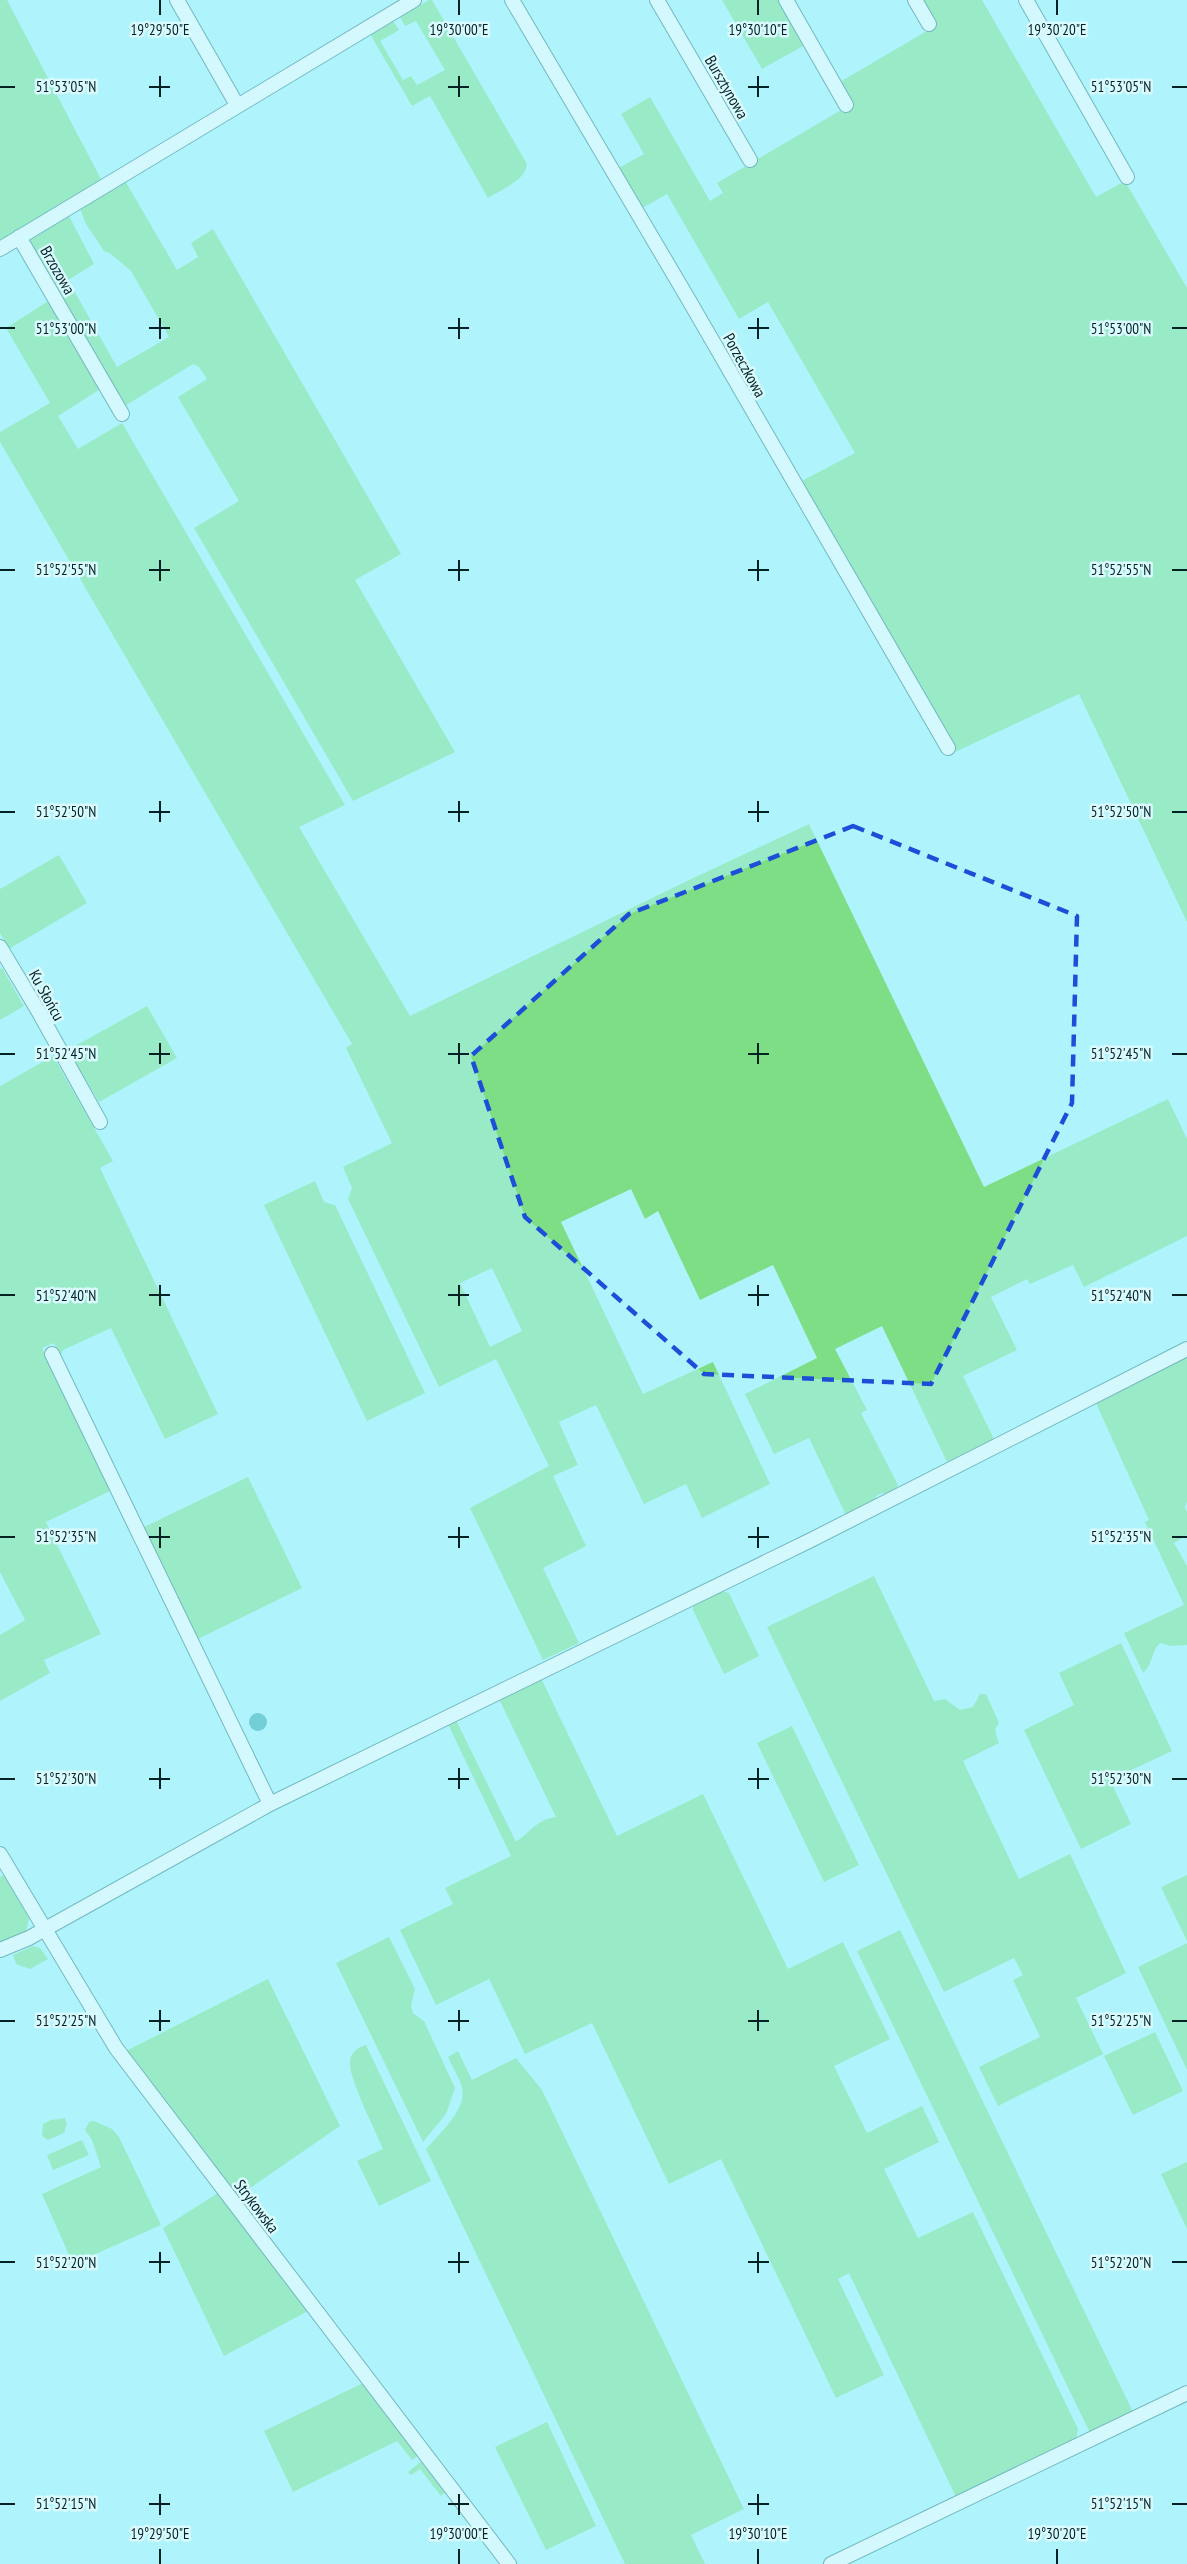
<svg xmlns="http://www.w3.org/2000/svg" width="1187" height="2564" font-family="'PT Sans Narrow',sans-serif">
<rect width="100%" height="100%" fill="#aff4fd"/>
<!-- green -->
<path fill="#7ede86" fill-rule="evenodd" d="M0,0h7l95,181 -102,61z
M429,0h3l95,164c-1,16 -26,26 -39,34l-58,-102 -18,10 -42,-72 23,-13 6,9 -19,11 23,39 8,-4 6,9 28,-15 -29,-49 -11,5 -5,-9z
M722,0h57l26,45 -43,24z
M923,0h59l114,197 29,-16 62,107v634l-108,-228 -124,58 -157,-269 57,-30 -87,-151 -29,17 -72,-125 -28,16 -24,-40 29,-16 -23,-40 29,-17 60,104 13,-8 -6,-10 136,-80 -13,-21 97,-57z
M124,179l53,91 21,-13 -7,-14 22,-14 188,325 -46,26 100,172 -102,49 -159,-273 45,-27 -61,-104 29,-18 -8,-12 -6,-3 -70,43 -96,-164 2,-6 39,-23 26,50 -26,16 49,87 52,-30 -38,-66 -20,-17 -7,-3 -18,-27 -7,-18z
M50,300l52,88 -44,28 20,33 44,-26 223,382 -46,22 111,189 277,-135 122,-57 175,363 184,-88 19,40v97l-103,51 -11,-22 -43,19 -3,-5 -36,18 26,53 -54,26 31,63 -47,23 -65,-136 -47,23 32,61 -6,3 37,72 -3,5 -7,5 -6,-2 -6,3v4l-30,15 -37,-77 -35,16 -29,-60 72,-36 -44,-93 -73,35 -42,-89 -13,8 -14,-30 -70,33 82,172 70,-32 57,122 -68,34 -16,-34 -42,20 -48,-99 -37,17 19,43 -25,11 33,70 -43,22 36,75 -36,17 -73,-152 79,-42 -53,-107 -57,28 -91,-188 4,-11 -9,-21 49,-24 -46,-95 6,-4 -352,-602v-10l50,-29 -44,-75zM492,1268l30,63 -32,16 -30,-64z
M59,855l28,48 -78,46 -9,-16v-44z
M2,968l22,38 -24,14v-51z
M147,1006l30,52 -78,44 -31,-52z
M53,1056l60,105 -13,7 118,246 -53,25 -54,-111 -48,22 -3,7 -6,-14 -12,5 68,143 -64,31 55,112 -57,26 6,13 -50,28v-66l25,-15 -25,-48v-486z
M315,1181l9,21 11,3 90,188 -58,28 -103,-216z
M1187,1354v147l-2,6 2,5v23l-13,8 13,23v79l-16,1 -11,-3c-9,8 -7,22 -17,30l-19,-40 60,-28 -39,-83 4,-2 -54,-119z
M248,1477l54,111 -106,52 -54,-112z
M874,1576l60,125 11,-2 15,11 13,-3 7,-13h6l13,29c-6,6 -3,12 0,20l-36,18 56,118 51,-25 56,119 -50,25 27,56 -105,52 -19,-39 61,-30 -27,-57 10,-5 -9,-17 -70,34 -177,-365z
M718,1590l11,3 30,63 -35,18 -31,-64v-9z
M1121,1643l51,108 -62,29 21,44 -50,25 -57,-119 50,-25 -15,-32z
M540,1676l77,160 86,-42 85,175 55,-27 47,97 -56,27 33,67 55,-27 17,36 -55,27 34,69 55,-26 105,217 -3,14 -118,56 -108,-226 -11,6 46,96 -48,23 -115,-239 -52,25 -77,-161 -67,31 -36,-75 -53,26 -36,-75 53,-26 -8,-16 66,-32 -64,-134 8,-4 61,124c14,-10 22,-23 40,-25l-58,-120z
M792,1726l67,139 -35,17 -67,-139z
M4,1875l25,43 -3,14 -26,11v-66z
M1187,1875v66l-26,-54z
M900,1930l234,484 -43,21 -234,-484z
M389,1937l26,52 -4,17 2,7 11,8 31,67 -9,26 -23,28 -87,-179z
M1187,1943v127l-49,-103z
M33,1946l7,2 8,11 -18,10 -14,-5 -3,-9z
M268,1979l72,147 -103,71 -111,-146z
M1155,2032l28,59 -50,24 -29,-59z
M366,2045l65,136 -52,25 -22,-45 26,-12c-7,-17 -36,-74 -33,-88 1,-9 8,-14 16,-16z
M458,2051l14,29 44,-22 26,32 202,419 -53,26 14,29h-80l-199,-415c13,-15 41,-39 36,-61 -2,-10 -10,-21 -14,-31z
M65,2118l2,5 -3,10 -16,7 -6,-4 1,-12 8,-4z
M94,2121l18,8 7,8 42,88 -88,39 -31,-70 59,-27 -9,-27 -7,-10 4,-8z
M82,2140l7,15 -36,15 -6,-15z
M1187,2162v67l-26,-55z
M218,2193l90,118 -84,45 -61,-128z
M363,2383l57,71 -8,6 -15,-19 -104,51 -29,-61z
M547,2422l49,104 -50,24 -51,-103z
M424,2459l24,31 -7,6 -21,-27 -9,6 -3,-3z"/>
<!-- water -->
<path fill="#2b9fab" d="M249 1722a9 9 0 1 1 18 0a9 9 0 1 1-18 0Z"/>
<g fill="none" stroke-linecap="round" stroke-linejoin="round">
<defs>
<path id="minor" d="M177,0l60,105
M512,0l178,302 258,446
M657,0l93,160
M786,0l60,105
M915,0l14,24
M1026,0l101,177
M19,237l103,177
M0,249l414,-249
M0,947l40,67 60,108
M52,1354l218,450
M0,1854l116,194 393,516
M0,1950l29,-12 241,-134 541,-264 376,-191
M831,2564l356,-171"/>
</defs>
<!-- minor casing -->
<use href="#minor" stroke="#296f77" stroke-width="16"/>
<!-- minor -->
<use href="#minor" stroke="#fff" stroke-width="14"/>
</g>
<!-- marked area -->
<path d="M0 0H1187V2564H0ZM853,826l224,90 -5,187 -141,281 -227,-10 -179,-157 -54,-161 158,-142z" fill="#aff4fd" fill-opacity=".55" fill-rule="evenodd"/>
<path fill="none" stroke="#1d4ed8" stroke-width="4.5" stroke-dasharray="12 8" stroke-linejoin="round" d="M853,826l224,90 -5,187 -141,281 -227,-10 -179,-157 -54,-161 158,-142z"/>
<!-- ticks -->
<path fill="none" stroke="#042124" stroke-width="2" d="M160,0v15M459,0v15M758,0v15M1057,0v15M160,76v21M459,76v21M758,76v21M0,87h15M149,87h21M448,87h21M748,87h21M1172,87h15M160,318v21M459,318v21M758,318v21M0,328h15M149,328h21M448,328h21M748,328h21M1172,328h15M160,560v21M459,560v21M758,560v21M0,570h15M149,570h21M448,570h21M748,570h21M1172,570h15M160,801v21M459,801v21M758,801v21M0,812h15M149,812h21M448,812h21M748,812h21M1172,812h15M160,1043v21M459,1043v21M758,1043v21M0,1054h15M149,1054h21M448,1054h21M748,1054h21M1172,1054h15M160,1285v21M459,1285v21M758,1285v21M0,1295h15M149,1295h21M448,1295h21M748,1295h21M1172,1295h15M160,1527v21M459,1527v21M758,1527v21M0,1537h15M149,1537h21M448,1537h21M748,1537h21M1172,1537h15M160,1768v21M459,1768v21M758,1768v21M0,1779h15M149,1779h21M448,1779h21M748,1779h21M1172,1779h15M160,2010v21M459,2010v21M758,2010v21M0,2021h15M149,2021h21M448,2021h21M748,2021h21M1172,2021h15M160,2252v21M459,2252v21M758,2252v21M0,2262h15M149,2262h21M448,2262h21M748,2262h21M1172,2262h15M160,2494v21M459,2494v21M758,2494v21M0,2504h15M149,2504h21M448,2504h21M748,2504h21M1172,2504h15M160,2549v15M459,2549v15M758,2549v15M1057,2549v15"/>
<g text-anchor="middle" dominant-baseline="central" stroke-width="5" stroke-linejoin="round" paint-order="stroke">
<!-- street labels -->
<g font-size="16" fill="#042124" stroke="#d9fbff">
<text transform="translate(727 87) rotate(60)">Bursztynowa</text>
<text transform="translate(58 270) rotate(60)">Brzozowa</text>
<text transform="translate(745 365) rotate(61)">Porzeczkowa</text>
<text transform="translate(47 995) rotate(61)">Ku Słońcu</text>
<text transform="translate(257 2206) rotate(53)">Strykowska</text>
</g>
</g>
<g font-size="15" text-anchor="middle" fill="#042124" stroke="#d9fbff" stroke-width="5" stroke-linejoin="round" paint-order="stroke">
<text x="160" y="35">19°29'50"E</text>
<text x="459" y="35">19°30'00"E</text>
<text x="758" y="35">19°30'10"E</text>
<text x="1057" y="35">19°30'20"E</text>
<text x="66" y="92">51°53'05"N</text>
<text x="1121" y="92">51°53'05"N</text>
<text x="66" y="334">51°53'00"N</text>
<text x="1121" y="334">51°53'00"N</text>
<text x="66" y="575">51°52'55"N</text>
<text x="1121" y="575">51°52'55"N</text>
<text x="66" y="817">51°52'50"N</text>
<text x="1121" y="817">51°52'50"N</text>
<text x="66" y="1059">51°52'45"N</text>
<text x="1121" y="1059">51°52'45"N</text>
<text x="66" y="1301">51°52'40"N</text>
<text x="1121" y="1301">51°52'40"N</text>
<text x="66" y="1542">51°52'35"N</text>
<text x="1121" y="1542">51°52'35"N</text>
<text x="66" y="1784">51°52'30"N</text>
<text x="1121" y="1784">51°52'30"N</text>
<text x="66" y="2026">51°52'25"N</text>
<text x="1121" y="2026">51°52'25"N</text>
<text x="66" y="2268">51°52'20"N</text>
<text x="1121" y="2268">51°52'20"N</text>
<text x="66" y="2509">51°52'15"N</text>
<text x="1121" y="2509">51°52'15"N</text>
<text x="160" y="2539">19°29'50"E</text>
<text x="459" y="2539">19°30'00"E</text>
<text x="758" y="2539">19°30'10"E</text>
<text x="1057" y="2539">19°30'20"E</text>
</g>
</svg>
